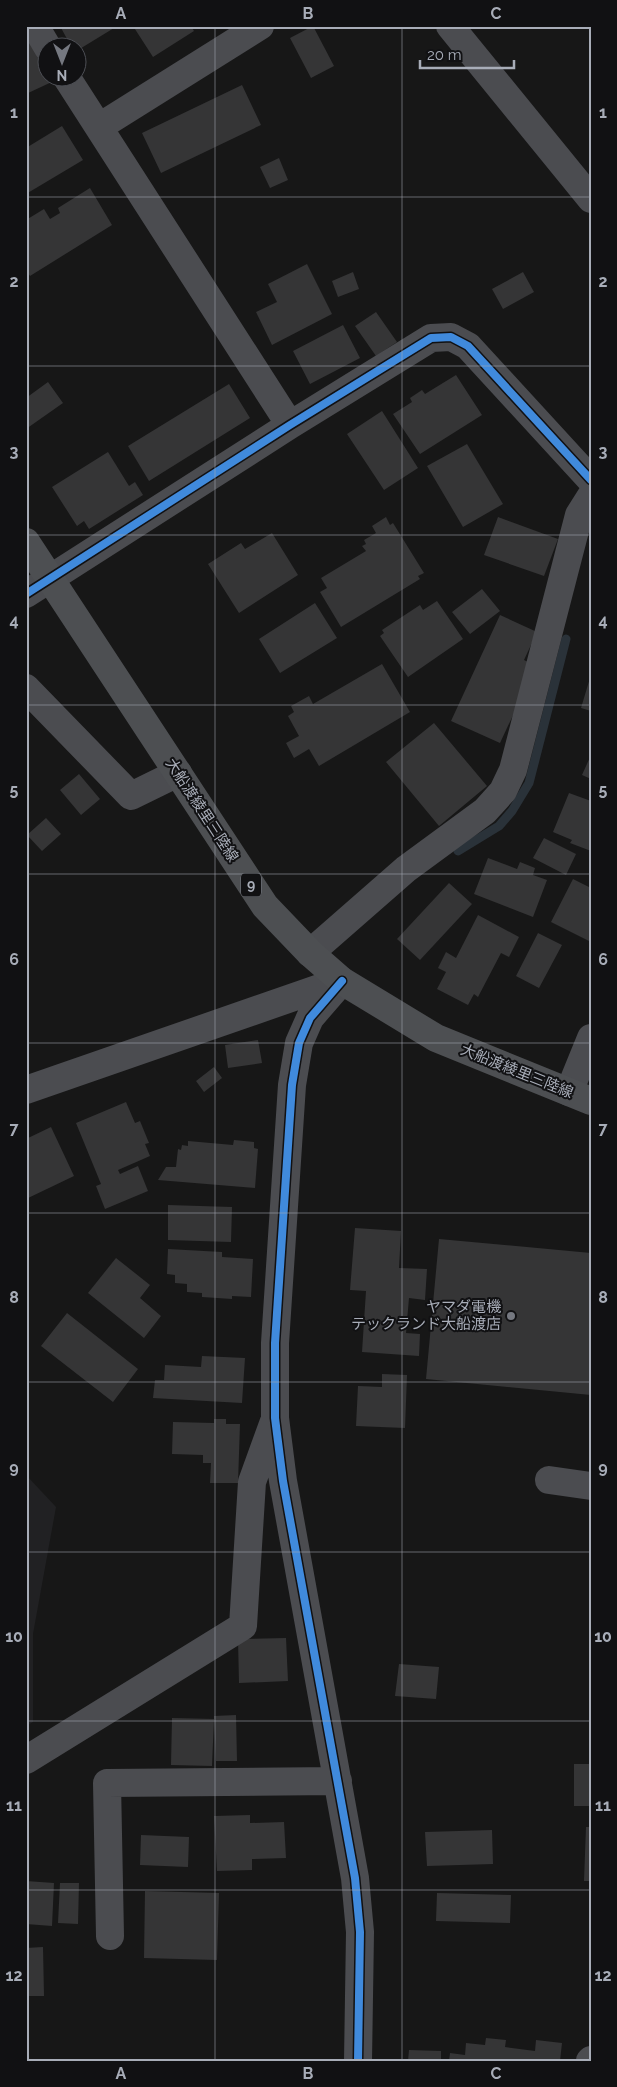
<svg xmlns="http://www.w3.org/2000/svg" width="617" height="2087" font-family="Raleway,'Noto Sans JP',sans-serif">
<rect width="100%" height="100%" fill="#171717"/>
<!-- built -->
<path fill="#212123" d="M26,1475l30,32 -23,127v88l-7,4z"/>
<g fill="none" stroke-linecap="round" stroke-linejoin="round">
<!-- stream -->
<path stroke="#2a3239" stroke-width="9" d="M458,851l41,-25 13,-15 17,-28 37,-144"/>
</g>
<!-- building -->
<path fill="#353536" d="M60,26h53l1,2 -36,22v-2h-6z
M133,26h58l3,5 -41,26z
M313,26l21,40 -23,12 -21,-40z
M26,35l22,26v17h7l1,2 -30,14z
M242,85l19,40 -100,48 -19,-40z
M62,126l21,34 -57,34v-46z
M279,158l9,22 -18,8 -10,-21z
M90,188l22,37 -82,51 -4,-6v-50l18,-11 6,10 10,-6 -2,-5z
M307,264l25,50 -60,31 -16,-33 21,-10 -9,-18z
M353,272l6,17 -21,8 -6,-16z
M523,272l11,20 -31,17 -11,-20z
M376,312l21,30 -21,14 -21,-30z
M343,325l17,33 -50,26 -17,-33z
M456,375l26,40 -62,39 -27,-40 19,-12 -2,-4 12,-8 3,4z
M48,382l15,21 -37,26v-31z
M229,384l21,34 -101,63 -21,-35z
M382,411l36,57 -34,22 -37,-56z
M467,444l36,60 -40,23 -36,-61z
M108,452l21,34 6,-4 8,13 -54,34 -5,-8 -7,5 -25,-39z
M386,517l4,8 3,-2 31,50 -6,3 2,3 -79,48 -21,-35 7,-4 -6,-10 45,-27 -4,-5 4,-2 -2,-4 12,-7 -4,-7z
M498,517l60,22 -14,37 -60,-21z
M272,533l26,42 -59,38 -31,-49 33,-21 4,6z
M482,589l18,22 -30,23 -18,-22z
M437,601l26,38 -55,38 -28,-41 4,-3 -2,-3 38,-25 3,5z
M315,603l22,35 -57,35 -21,-34z
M500,615l37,17 -13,28 12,6 -36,77 -49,-22z
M382,664l28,48 -91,54 -10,-17 -15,9 -8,-15 13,-7 -11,-20 6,-4 -3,-6 18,-10 4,8z
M590,678h1v33l-10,-3z
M434,723l53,63 -48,40 -53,-64z
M591,755v24l-9,-4z
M79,774l21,25 -19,16 -21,-25z
M569,793l22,8v50l-21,-8 2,-3 -19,-8z
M46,818l15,16 -19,17 -15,-16z
M544,838l32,16 -10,21 -33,-17z
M488,858l29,11 3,-7 15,6 -2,7 14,5 -14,37 -59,-23z
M573,879l18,9v54l-40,-20z
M449,883l23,21 -52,56 -23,-21z
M478,915l41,22 -10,20 -8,-4 -23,44 -4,-3 -6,11 -31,-16 9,-17 -8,-4 8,-16 10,6z
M538,933l24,12 -23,43 -23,-12z
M258,1040l4,23 -34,5 -3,-23z
M214,1067l8,11 -18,14 -8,-11z
M126,1102l9,21 5,-2 9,22 -4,1 5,12 -32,14 2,4 18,-8 10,25 -43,18 -9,-23 5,-2 -25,-61z
M51,1127l23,49 -48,23v-60z
M234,1140l20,2v6l4,1 -3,39 -97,-8 8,-13h10l2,-18 3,1 1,-5 6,1v-5l45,4z
M168,1205l64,2 -1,35 -63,-2z
M355,1228l46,3 -2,37 28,1 -2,31 -16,-2 -3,35 14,1 -1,22 -57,-4 4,-61 -16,-1z
M439,1239l152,14v142l-165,-16z
M168,1249l54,3v5l31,2 -2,38 -19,-1v3l-30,-2v-4l-15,-1v-8l-12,-1v-8l-8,-1z
M116,1258l34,27 -10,13 21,18 -17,22 -56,-45z
M67,1313l71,56 -25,33 -72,-56z
M202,1356l43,2 -3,45 -89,-5 2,-18h9l1,-15 36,2z
M382,1374l25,1 -2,53 -49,-2 2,-40 24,1z
M214,1419h12v5h14l-2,59h-28l1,-20h-8v-8l-31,-1 1,-32 41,1z
M286,1638l2,43 -49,2 -1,-44z
M399,1664l40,3 -3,32 -41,-3z
M236,1715l1,46h-21l-2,-45z
M172,1718l42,1 -2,47 -41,-1z
M574,1764h17v42h-17z
M250,1815v8l34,-1 2,36 -34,1v11l-35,1 -3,-55z
M586,1827h5v54h-7z
M492,1830l1,34 -66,2 -2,-34z
M141,1835l48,2 -1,30 -48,-2z
M26,1881l28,2 -2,43 -26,-2z
M60,1883h19l-1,41 -20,-1z
M145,1891l74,2 -2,67 -73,-2z
M437,1893l74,2 -1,28 -74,-2z
M43,1947l1,49h-18v-48z
M486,2038l20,2 -1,7 30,4 1,-11 26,3 -2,18h-111l1,-8 15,2 1,-12 19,2z
M409,2050l32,1v10h-33z"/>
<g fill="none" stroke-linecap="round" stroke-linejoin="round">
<!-- minor -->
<path stroke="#4b4c50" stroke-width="28" d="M35,26l13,22
M450,26l141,173
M67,78l223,347
M99,127l161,-101
M26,594l264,-169 141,-87 20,-1 17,9 123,134
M26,688l105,108 47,-23
M310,953l96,-84 79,-58 18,-20 10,-21 66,-255 12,-19
M342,981l-32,37 -11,25 -7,42 -17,258v75l8,63 72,397 5,54 -2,129
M26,1090l314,-109
M569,1092l22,-54
M549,1480l42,6
M26,1760l217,-134 9,-144 21,-58
M110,1936l-3,-153 231,-2
M590,2061l1,-1"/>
<!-- major -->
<path stroke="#4d4f52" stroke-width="28" d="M26,542l239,364 45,47 32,28 94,57 155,63"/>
<defs>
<path id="cycleway" d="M26,594l264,-169 141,-87 20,-1 17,9 123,134
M342,981l-32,37 -11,25 -7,42 -17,258v75l8,63 72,397 5,54 -2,129"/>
</defs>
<!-- cycleway casing -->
<use href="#cycleway" stroke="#111113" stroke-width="11"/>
<!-- cycleway -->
<use href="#cycleway" stroke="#408adc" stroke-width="8"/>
</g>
<!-- grid -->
<path fill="none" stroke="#a8adb8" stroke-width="1" stroke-opacity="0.55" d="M215,26v2035M402,26v2035M26,197h565M26,366h565M26,535h565M26,705h565M26,874h565M26,1043h565M26,1213h565M26,1382h565M26,1552h565M26,1721h565M26,1890h565"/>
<!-- markers -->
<circle fill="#757880" stroke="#111113" stroke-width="2" cx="511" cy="1316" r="5"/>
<g text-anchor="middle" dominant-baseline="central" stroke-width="4" stroke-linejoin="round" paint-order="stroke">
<!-- shield labels -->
<rect fill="#111113" stroke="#7b7e86" stroke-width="1" x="241" y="873.5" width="20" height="23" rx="4"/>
<g font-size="14" font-weight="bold" fill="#a8adb8">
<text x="251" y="885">9</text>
</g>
<!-- street labels -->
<g font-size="15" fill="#a8adb8" stroke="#111113">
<text transform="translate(202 810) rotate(57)">大船渡綾里三陸線</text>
<text transform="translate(517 1071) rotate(22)">大船渡綾里三陸線</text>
</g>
<!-- poi labels -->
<g font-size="15" fill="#a8adb8" stroke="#111113" text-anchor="end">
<text x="501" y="1307">ヤマダ電機<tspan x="501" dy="17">テックランド大船渡店</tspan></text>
</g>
</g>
<!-- border -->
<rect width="617" height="2087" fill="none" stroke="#111113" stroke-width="55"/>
<!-- north arrow -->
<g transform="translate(62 62) rotate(180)"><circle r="24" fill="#111113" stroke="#4d4f55"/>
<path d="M0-4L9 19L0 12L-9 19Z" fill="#757880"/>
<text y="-8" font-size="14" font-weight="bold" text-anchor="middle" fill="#a8adb8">N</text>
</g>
<!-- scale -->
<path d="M420 60v8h94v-8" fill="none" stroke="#a8adb8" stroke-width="2.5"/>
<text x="427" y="60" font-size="15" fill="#a8adb8" stroke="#111113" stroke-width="4" paint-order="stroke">20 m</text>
<rect x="28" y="28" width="562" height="2032" fill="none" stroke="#a8adb8" stroke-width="2"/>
<g font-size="16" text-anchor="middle" font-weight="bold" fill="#a8adb8">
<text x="121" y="19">A</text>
<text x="308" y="19">B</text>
<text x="496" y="19">C</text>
<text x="14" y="118">1</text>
<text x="603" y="118">1</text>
<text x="14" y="287">2</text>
<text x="603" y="287">2</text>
<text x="14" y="457">3</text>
<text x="603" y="457">3</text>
<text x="14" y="626">4</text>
<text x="603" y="626">4</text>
<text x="14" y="795">5</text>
<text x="603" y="795">5</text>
<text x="14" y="965">6</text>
<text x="603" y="965">6</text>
<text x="14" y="1134">7</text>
<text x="603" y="1134">7</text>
<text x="14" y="1303">8</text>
<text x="603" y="1303">8</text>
<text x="14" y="1473">9</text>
<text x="603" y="1473">9</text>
<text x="14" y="1642">10</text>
<text x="603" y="1642">10</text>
<text x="14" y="1811">11</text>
<text x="603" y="1811">11</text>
<text x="14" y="1981">12</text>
<text x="603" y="1981">12</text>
<text x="121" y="2079">A</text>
<text x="308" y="2079">B</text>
<text x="496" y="2079">C</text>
</g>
</svg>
